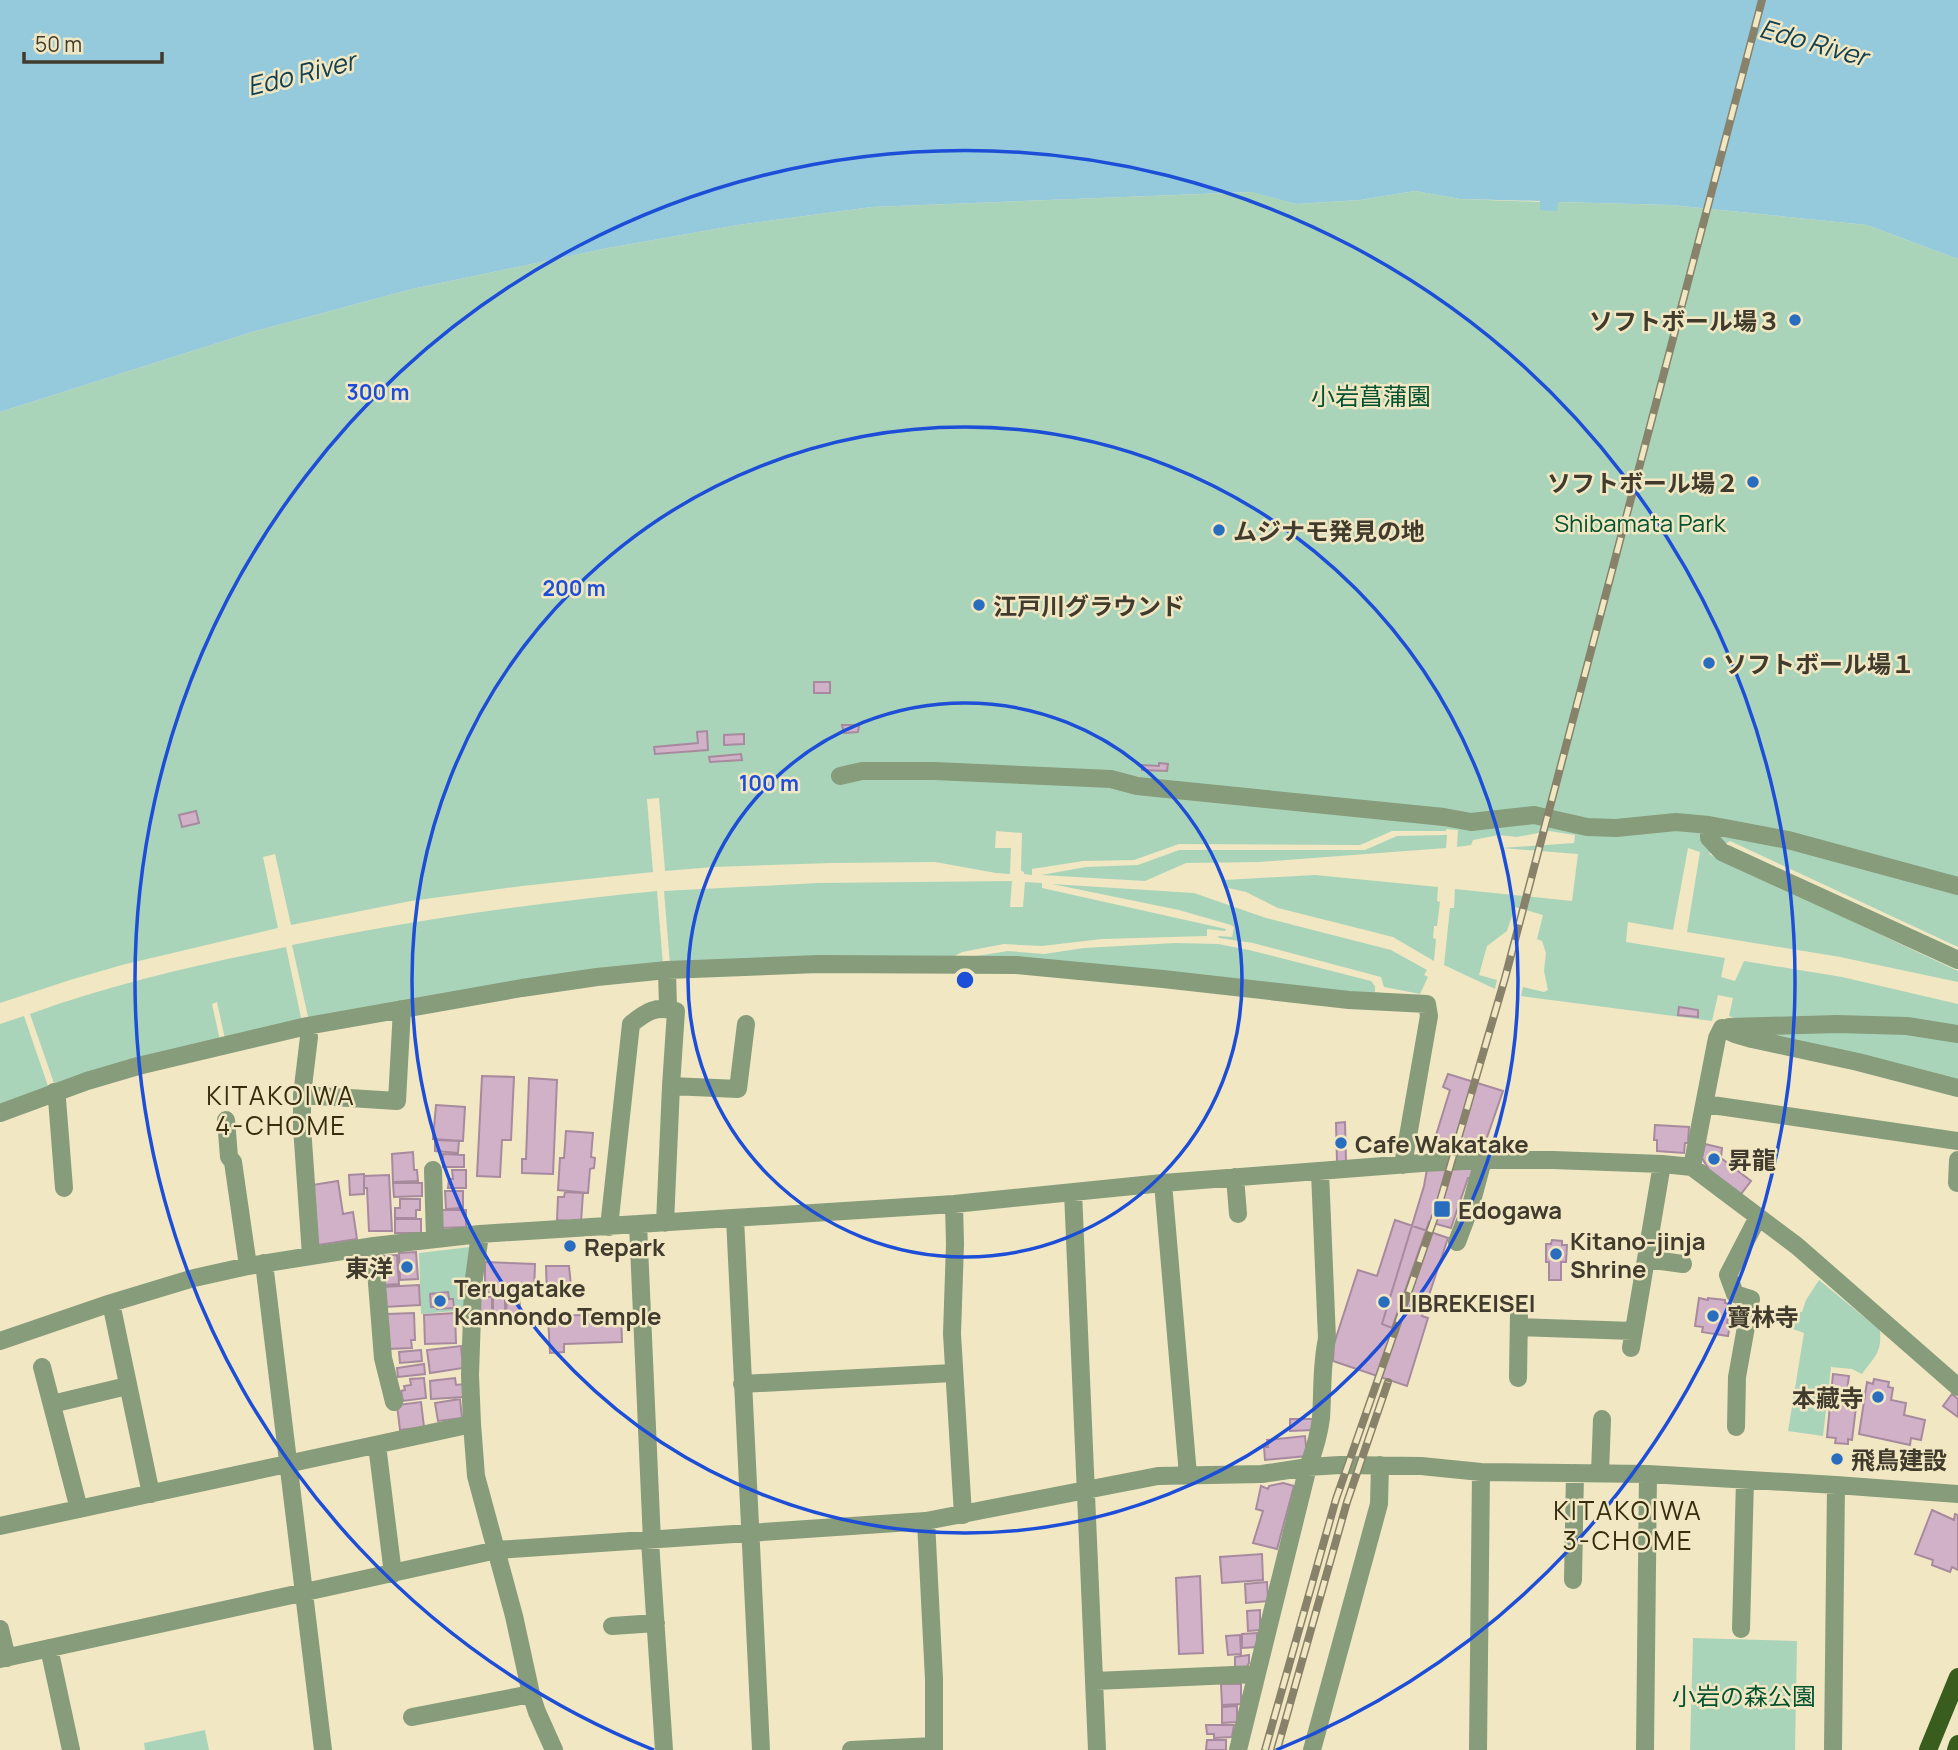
<svg xmlns="http://www.w3.org/2000/svg" width="1958" height="1750" font-family="Manrope,'Noto Sans JP',sans-serif">
<rect width="100%" height="100%" fill="#f1e7c3"/>
<!-- green -->
<path fill="#aad4ba" d="M1415,191l45,8 81,3 -1,8 18,-8 113,3 196,20 91,34v688l-228,-106 -21,13 249,117v11l-118,-25 -153,-25 13,-80 -12,-4 -15,82 -45,-8 -2,20 99,16 -4,19 14,4 9,-20 98,16 116,27v23l-216,-6 -13,-5 4,-18 -15,-3 -6,26 -191,-25 2,-9 21,5 4,-2 -4,-19 2,-18 -4,-12 -5,-2 6,-24 -28,-8 -8,24 -20,15 -8,29 18,5 -2,9 -51,-24 6,-57h4l1,-19 117,12 6,-47 -77,-6 73,-5 1,-8 -26,-4 -32,6 -18,-2 -26,5 -2,5 -14,2 1,-17 -12,-1v2h-54l-32,14 -181,-1 -45,16 -51,1 -51,8v6l-8,-1v-2l-3,-1 1,-38 -26,-2 -1,17h16l-1,26 -14,-1 -61,-11 -103,1 -119,4 -48,4 -6,-73 -12,1 6,73 -131,14 -111,15 -120,24 -16,-71 -12,3 15,71 -156,37 -52,15 -70,23v-591l252,-80 160,-43 196,-41 130,-23 134,-18 381,-15 43,12 64,-4z
M1447,835l-1,13 -186,14 -74,1 -41,18 -104,-6 45,-8 52,-2 41,-15h186l32,-14z
M1315,875l123,12 -1,14 3,1 -3,24h-3l-1,12 3,1 -2,22 -41,-24 -115,-29 -32,-16 -22,-5v-7z
M1012,881l-2,26h13l2,-25 17,1v5l184,41 -1,2 -18,-2v7l-105,3 -60,7 -38,-2 -42,8 -13,7 -279,6 -6,-74 154,-8z
M1052,884l142,9 72,25 125,32 36,20 -3,5 4,2 -8,17 -36,-7 -3,-10 -128,-34 -34,-5 -1,-2 14,1 2,-10 -3,-2 -52,-15z
M657,891l6,74 -354,56 -17,-76c121,-25 242,-42 365,-54z
M1175,943l43,1 31,6 122,31 4,5v6l34,6 -445,-40 44,-7 36,3 40,-6z
M286,947l16,75 -77,17 -8,-37 -5,2 8,36 -165,46 -25,-72c82,-30 170,-50 256,-67z
M24,1016l25,73 -49,18v-83z
M1757,1031l152,2 49,7v43z
M470,1247l-4,63 -45,4 -2,-61z
M1819,1280l61,50c2,24 -6,27 -18,44l-10,-5 -21,-2 -8,69 -35,-5 16,-98 -14,-5 3,-16h9l4,-12z
M1693,1638l104,3 -2,109h-105z
M205,1730l4,20h-64l-1,-7z"/>
<!-- water -->
<path fill="#95cadc" d="M0,0h1958v259l-91,-34 -196,-20 -113,-3 -1,9 -17,-1v-9l-80,-2 -45,-8 -55,9 -64,4 -44,-12 -380,15 -134,18 -130,23 -196,41 -160,43 -252,80z"/>
<!-- building -->
<path fill="#d1b1c7" stroke="#a88a9f" stroke-width="2" d="M814,682h16v11h-16z
M842,725h17l-1,7 -14,1z
M707,731l1,19 -53,4 -1,-7 44,-4 -1,-11z
M744,734v10l-20,1v-10z
M741,754l1,6 -32,2 -1,-5z
M1159,763l9,1 -1,7 -25,-1v-5l17,1z
M196,811l3,12 -17,4 -3,-12z
M1679,1007l19,3v7l-20,-2z
M1448,1074l55,17 -30,87h-5l-17,50 -22,-6 -37,106 -10,-4 42,-138 5,-28 21,-68 -7,-3z
M482,1076l32,1 -3,63h-9l-2,37 -23,-1z
M529,1078l28,2 -4,94 -31,-1v-14h4z
M436,1105l29,2 -2,34 -30,-2z
M1345,1122l1,40h-9l-1,-39z
M1655,1125l34,2 -1,16h-3l-1,10 -27,-2v-11h-3z
M566,1131l27,2 -2,24 4,1 -1,10 -4,1 -2,24 -30,-3 2,-32h4z
M435,1140l24,1 -1,12 -23,-2z
M1705,1144l17,4 -1,10 30,23 -10,13 -32,-24 -7,-12z
M413,1152l1,18h3l1,11 -25,1 -1,-28z
M443,1154l21,1v12h-21z
M452,1170h14v18h-18l1,-9h4z
M364,1174v20l-14,1 -1,-20z
M389,1175l3,56h-23l-2,-43h-3v-12z
M338,1181l5,33 10,-2 4,27 -39,6 -6,-60z
M393,1183h29v13l-28,1z
M445,1191h18v17l-17,1z
M565,1192l18,1 -2,29 -24,-2 1,-23h6z
M400,1199h20v11h-4v8h-21v-10h5z
M442,1210h24v17l-24,1z
M395,1219h26v14h-26z
M1395,1220l53,18 -26,78 6,2 -21,68 -74,-25 1,-17 24,-74 19,6z
M1552,1240l10,1v4h5l-1,17h-5v18h-12v-18h-3v-18h5z
M416,1252l2,27 -18,1 -1,-27z
M397,1255l2,29 -18,1 1,-29z
M485,1262l50,2 -1,29 -49,-1z
M546,1266h23l3,29 -25,1z
M419,1285l1,20 -36,2 -2,-20z
M448,1292l1,7h4l1,9 -17,1 -1,-2h-5l-1,-13z
M478,1297h14v18h-14z
M493,1297h12v18l-12,-1z
M507,1298h12l2,17h-15z
M1699,1298l9,2v-2l17,2v3l6,1 -4,19 3,1 -2,12 -26,-4 1,-5 -8,-1z
M414,1313l1,27h-4l1,8 -24,1 -1,-35z
M455,1313l1,30 -31,1 -1,-29z
M621,1314l1,28 -58,2v8l-14,1 -2,-37z
M461,1346l2,22 -33,5 -3,-23z
M421,1350l1,11 -22,2 -1,-11z
M424,1364l1,10 -27,3 -1,-9z
M1833,1374l16,2 -4,30 11,1 -4,33 -4,-1v5l-13,-1 1,-5 -9,-1z
M424,1378l2,20 -23,3 -2,-10 4,-1 -1,-4 7,-1 -1,-6z
M455,1378l1,7 8,-1 1,13 -34,2 -1,-18z
M1874,1379l15,3 -1,5 5,1 -2,12 15,3 -2,12 21,5 -4,20 -10,-2 -1,7 -51,-11 8,-52 6,2z
M1952,1394l6,5v18l-15,-11z
M460,1399l2,19 -24,3 -3,-18z
M421,1402l3,25 -24,3 -3,-25z
M1290,1419h24v11l-24,1z
M1305,1436l2,20 -42,4 -1,-13h4l-1,-7z
M1283,1483l11,3 -17,63 -24,-6 10,-32 -7,-2 5,-23 7,3 1,-3z
M1932,1510l22,10 1,-6 3,1v55l-6,-3 -2,5 -18,-7 1,-5 -18,-6z
M1262,1554l1,26 -41,3 -2,-26z
M1200,1576l3,77 -24,1 -3,-76z
M1267,1582l1,19 -22,2 -1,-19z
M1260,1610v20l-12,1 -1,-20z
M1257,1633v14l-15,1v-14z
M1240,1635l1,19 -13,1 -2,-19z
M1249,1655v8l-3,5h-11v-11z
M1221,1684h20v20l-19,1z
M1237,1706v16l-15,1v-16z
M1206,1725h28l-2,12 -18,1v-4h-7z
M1207,1740h19v10h-20z"/>
<g fill="none" stroke-linecap="round" stroke-linejoin="round">
<!-- minor -->
<path stroke="#869c7b" stroke-width="18" d="M840,776l22,-5h72l177,8 26,7 307,31 27,5 63,-7 53,12 29,1 60,-6 33,3 79,15 170,46
M1709,825v13l13,14 13,6 223,102
M667,970l1,38
M307,1026l2,11 -7,58 95,6 5,-92
M1729,1027l108,-3 70,2 51,8
M1722,1028l13,6 17,5 106,23 100,26
M54,1092l3,7 7,89
M302,1095v32l9,128
M1705,1104l253,37
M0,1113l87,-32 51,-15 169,-40 215,-38 75,-11 70,-7 151,-6 198,1 147,14 186,21 78,4 2,12 -26,149
M226,1120l3,37 4,5 15,104
M1692,1167l25,-129 5,-10
M433,1170l2,69
M1235,1177l3,37
M1163,1183l25,292
M1957,1183l1,-23
M1073,1192l24,558
M954,1204l1,40 -3,90 11,181
M735,1218l26,532
M665,1223l6,-137 67,3 8,-65
M638,1224l14,317
M609,1227l22,-203c15,-12 25,-19 45,-13l-5,75
M480,1234l-7,52 -3,89 2,49 4,52 38,140 17,78 6,18 17,38
M1457,1242l14,-37 12,-45
M374,1246l9,112 11,44
M1646,1259l37,5
M264,1263l59,487
M111,1303l40,191
M1519,1327l115,4
M0,1341l111,-38 83,-25 54,-12 126,-20 106,-12 474,-30 209,-21 259,-20 63,-3h68l109,4 30,3 105,79 161,141
M1631,1348l31,-184
M42,1367l37,142
M1518,1378l1,-66
M742,1384l211,-11
M52,1404l75,-18
M1736,1427l1,-50 14,-78 -16,-5 -7,-19 30,-58
M377,1445l16,129
M1600,1473l2,-54
M926,1521l8,158v71
M0,1526l472,-102
M650,1541l14,209
M1573,1580l2,-107
M612,1626l44,-3
M0,1629l7,29
M1741,1629l4,-149
M49,1648l22,102
M0,1659l497,-109 429,-29 232,-45 104,-2 46,-7 32,-2 81,1 60,6 167,2 188,11 122,9
M1095,1681l161,-7
M412,1717l119,-23
M851,1750l83,-4
M1238,1750l70,-283c6,-16 11,-32 13,-49 2,-28 0,-52 6,-79l-7,-167
M1312,1750l67,-246 1,-39
M1478,1750l3,-278
M1645,1750l3,-276
M1833,1750l3,-265"/>
<!-- major -->
<path stroke="#385d1d" stroke-width="18" d="M1928,1750l30,-73
M1956,1750l2,-6"/>
<defs>
<path id="rail" d="M1265,1750l71,-251 102,-291 67,-230 257,-978
M1277,1750l70,-248 41,-120"/>
</defs>
<!-- rail casing -->
<use href="#rail" stroke="#89826b" stroke-width="8"/>
<!-- rail -->
<use href="#rail" stroke="#f1e7c3" stroke-width="5" stroke-dasharray="16" stroke-linecap="butt"/>
</g>
<!-- distance rings -->
<g fill="none" stroke="#1d4ed8" stroke-width="3.5">
<circle cx="965" cy="980" r="277"/>
<circle cx="965" cy="980" r="553"/>
<path d="M654 1750A830 830 0 1 1 1276 1750"/>
</g>
<!-- markers -->
<g fill="#296dbe" stroke="#f1e7c3" stroke-width="2.5">
<circle cx="1795" cy="320" r="7"/>
<circle cx="1753" cy="482" r="7"/>
<circle cx="1219" cy="530" r="7"/>
<circle cx="979" cy="605" r="7"/>
<circle cx="1709" cy="663" r="7"/>
<circle cx="1341" cy="1143" r="7"/>
<circle cx="1714" cy="1159" r="7"/>
<rect x="1433" y="1200" width="18" height="18" rx="3.5"/>
<circle cx="570" cy="1246" r="7"/>
<circle cx="1556" cy="1254" r="7"/>
<circle cx="407" cy="1267" r="7"/>
<circle cx="440" cy="1301" r="7"/>
<circle cx="1384" cy="1302" r="7"/>
<circle cx="1713" cy="1316" r="7"/>
<circle cx="1878" cy="1397" r="7"/>
<circle cx="1837" cy="1459" r="7"/>
</g>
<g text-anchor="middle" dominant-baseline="central" stroke-width="5" stroke-linejoin="round" paint-order="stroke">
<!-- poi labels -->
<g font-size="24" font-weight="bold" fill="#403b2d" stroke="#f1e7c3" text-anchor="start">
<text x="1781" y="320" text-anchor="end">ソフトボール場３</text>
<text x="1739" y="482" text-anchor="end">ソフトボール場２</text>
<text x="1233" y="530">ムジナモ発見の地</text>
<text x="993" y="605">江戸川グラウンド</text>
<text x="1723" y="663">ソフトボール場１</text>
<text x="1355" y="1143">Cafe Wakatake</text>
<text x="1728" y="1159">昇龍</text>
<text x="1458" y="1209">Edogawa</text>
<text x="1570" y="1240">Kitano-jinja<tspan x="1570" dy="28">Shrine</tspan></text>
<text x="584" y="1246">Repark</text>
<text x="393" y="1267" text-anchor="end">東洋</text>
<text x="454" y="1287">Terugatake<tspan x="454" dy="28">Kannondo Temple</tspan></text>
<text x="1398" y="1302">LIBREKEISEI</text>
<text x="1727" y="1316">寶林寺</text>
<text x="1864" y="1397" text-anchor="end">本藏寺</text>
<text x="1851" y="1459">飛鳥建設</text>
</g>
<!-- park labels -->
<g font-size="24" fill="#035331" stroke="#f1e7c3">
<text x="1371" y="395">小岩菖蒲園</text>
<text x="1640" y="522">Shibamata Park</text>
<text x="1744" y="1695">小岩の森公園</text>
</g>
<!-- water labels -->
<g font-size="26" font-style="italic" fill="#13414f" stroke="#f1e7c3">
<text transform="translate(1814 42) rotate(16)">Edo River</text>
<text transform="translate(301 73) rotate(-14)">Edo River</text>
</g>
<!-- neighbourhood labels -->
<g font-size="26" letter-spacing="2" fill="#352d0e" stroke="#f1e7c3">
<text x="281" y="1095">KITAKOIWA<tspan x="281" dy="30">4-CHOME</tspan></text>
<text x="1628" y="1510">KITAKOIWA<tspan x="1628" dy="30">3-CHOME</tspan></text>
</g>
</g>
<circle cx="965" cy="980" r="10" fill="#1d4ed8" stroke="#f1e7c3" stroke-width="3.5"/>
<g font-size="21" text-anchor="middle" font-weight="bold" fill="#1d4ed8" stroke="#f1e7c3" stroke-width="5" stroke-linejoin="round" paint-order="stroke">
<text x="378" y="400">300 m</text>
<text x="574" y="596">200 m</text>
<text x="769" y="791">100 m</text>
</g>
<!-- scale -->
<path d="M24 52v10h138v-10" fill="none" stroke="#403b2d" stroke-width="3.5"/>
<text x="35" y="52" font-size="21" fill="#403b2d" stroke="#f1e7c3" stroke-width="5" paint-order="stroke">50 m</text>
</svg>
